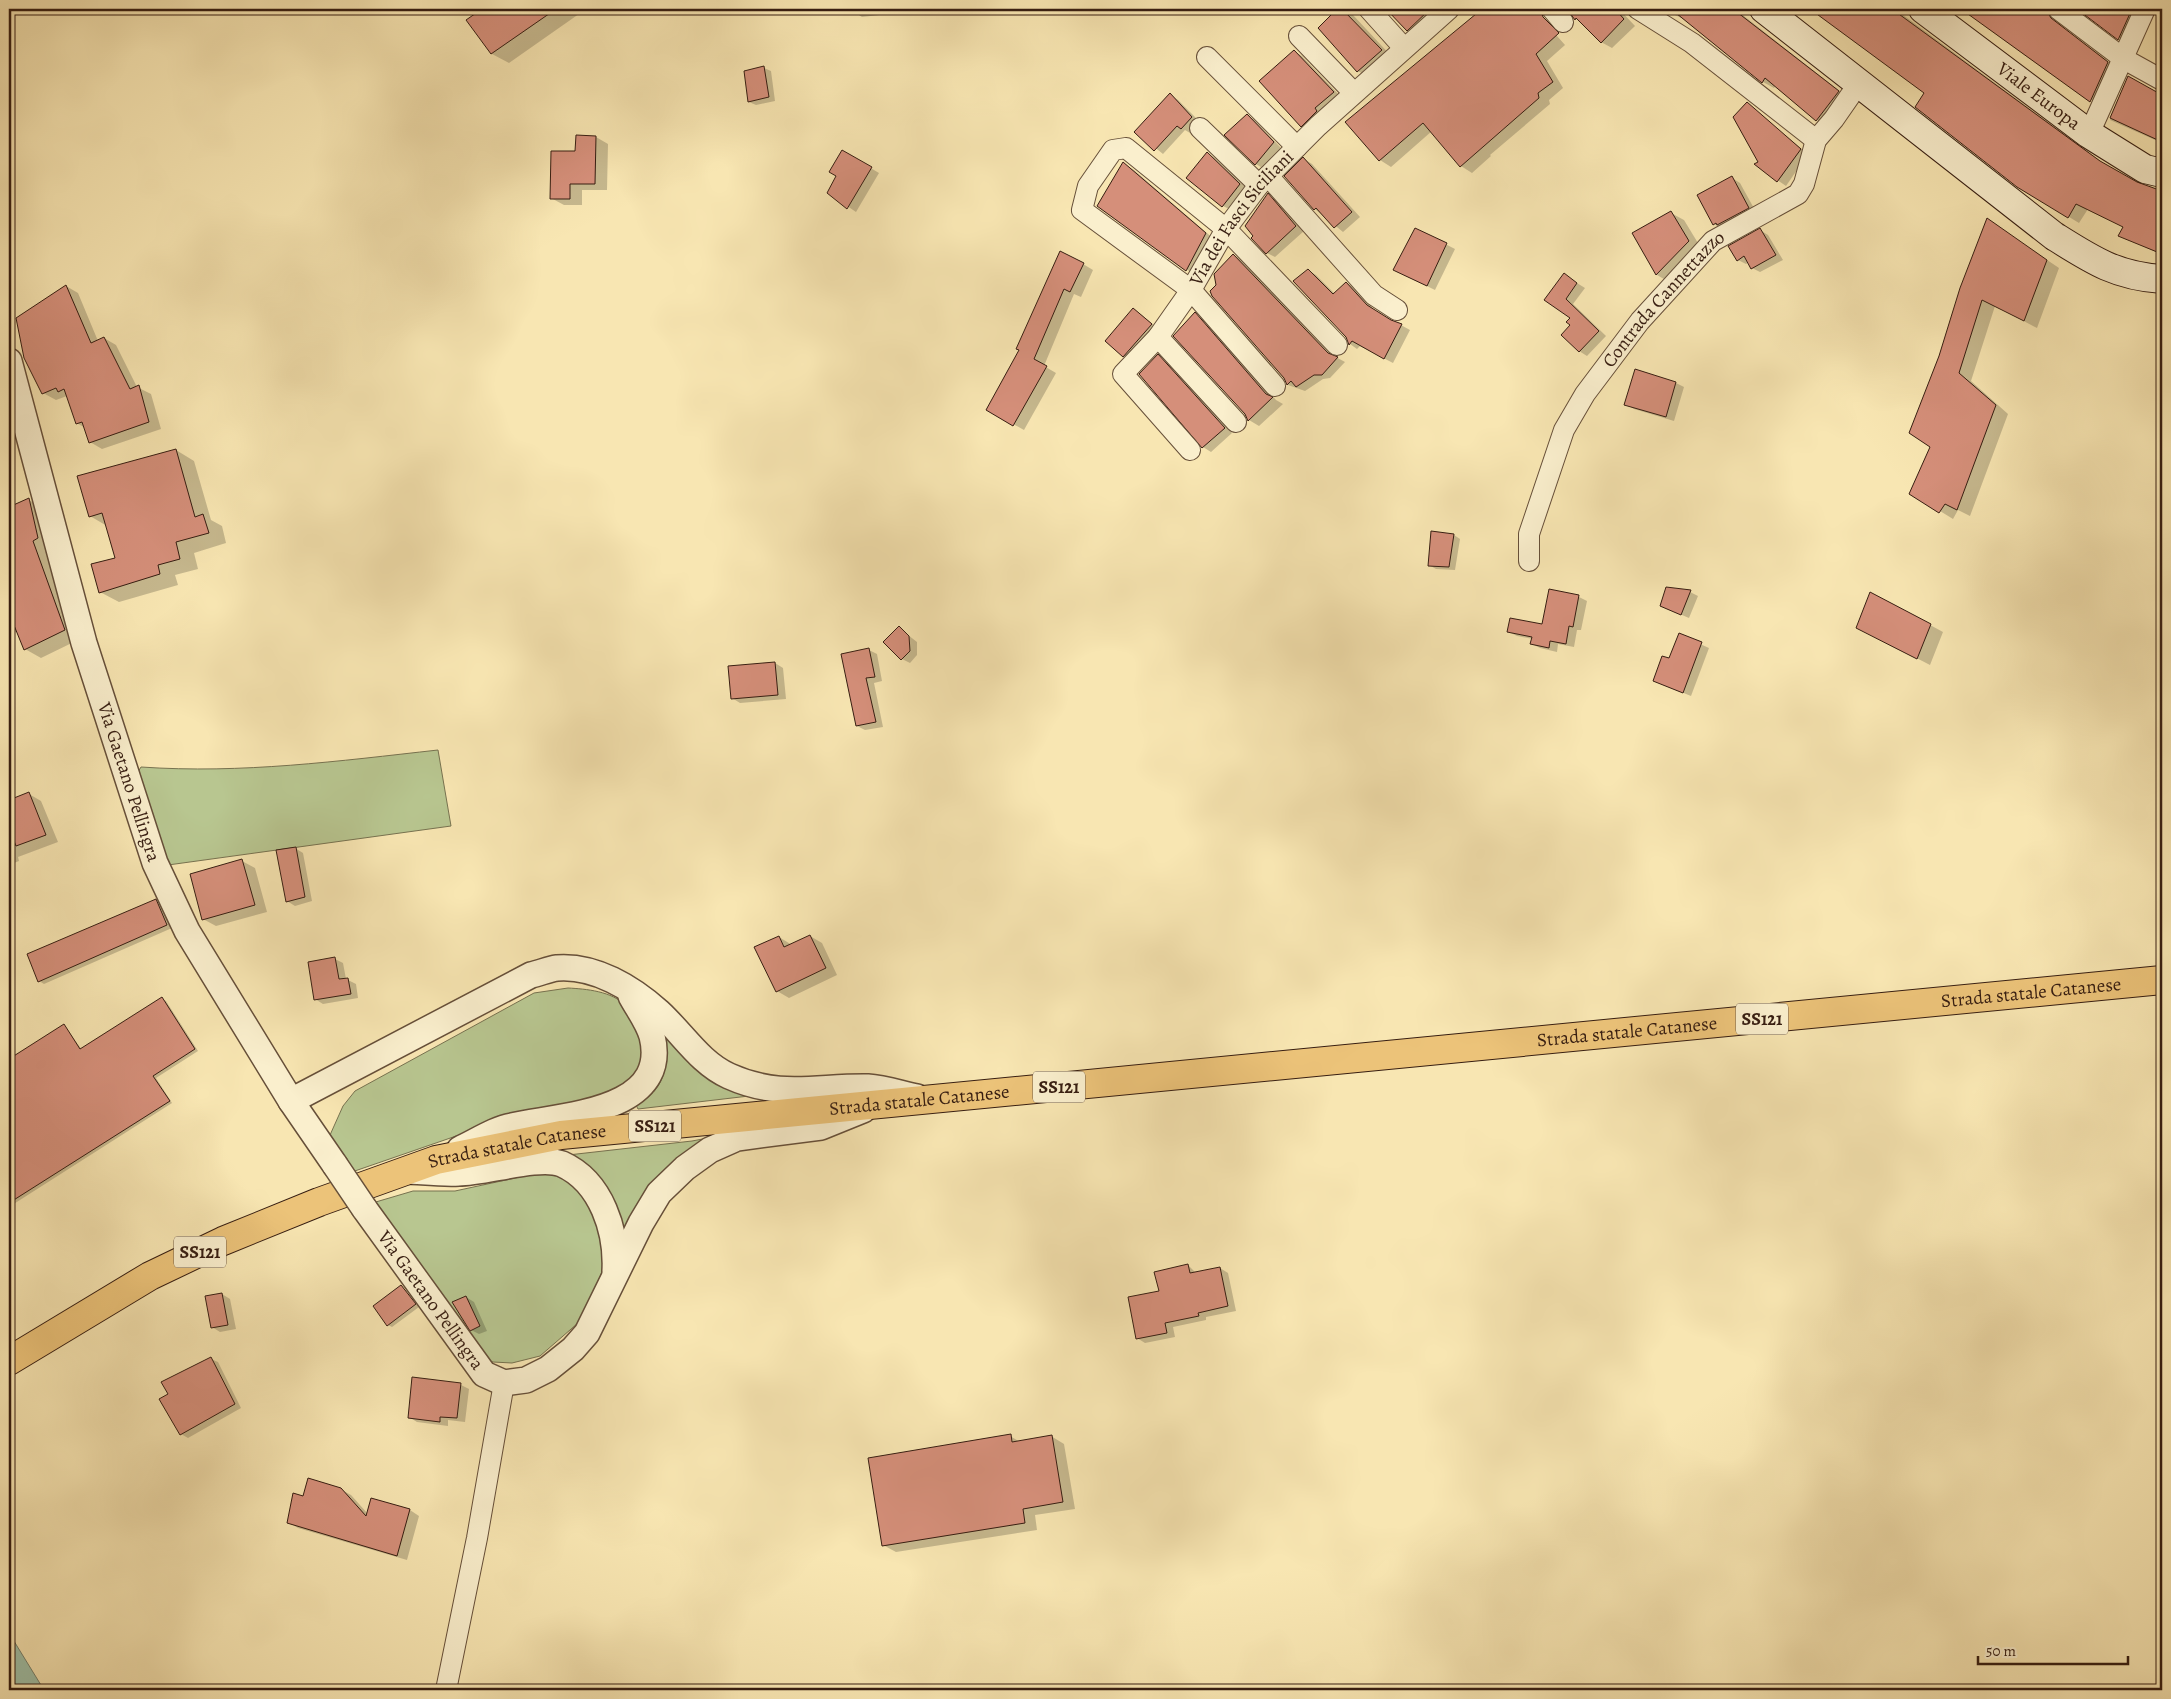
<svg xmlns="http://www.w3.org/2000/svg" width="2171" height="1699" font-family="Alegreya,serif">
<rect width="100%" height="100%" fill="#f8e6b2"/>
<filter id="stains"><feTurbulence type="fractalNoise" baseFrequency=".004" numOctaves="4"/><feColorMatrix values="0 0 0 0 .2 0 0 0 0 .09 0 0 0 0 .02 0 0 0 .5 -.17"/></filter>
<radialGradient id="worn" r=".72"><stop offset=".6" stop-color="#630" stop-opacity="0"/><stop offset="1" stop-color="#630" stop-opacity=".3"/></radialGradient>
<!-- green -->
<path fill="#b8c690" stroke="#777250" d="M438,750l13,76 -283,39 -30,-93 3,-5c101,7 198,-6 297,-17z
M568,988c18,1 44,3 58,18 7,8 18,38 23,50l-31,39 -101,20 -168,58 -23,-29 17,-38 12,-15 179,-98z
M665,1036l84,60 -111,13 -2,-4c29,-15 33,-39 29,-69z
M708,1138l-82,97 -58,-80 124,-14z
M543,1172l13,2 12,6 27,27 11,55 -20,49 -8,12 -38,33 -28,7 -19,-1 -14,-4 -110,-154 44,-13h42z"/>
<!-- water -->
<path fill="#9fc0a7" stroke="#757f6b" d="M9,1633l35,57h-35z"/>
<!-- shadow -->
<path fill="#0003" d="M202,9h22l-19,3z
M485,9h101l-77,54 -17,-9 -24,-33z
M854,9h34v5l-26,3 -8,-5z
M1339,9l14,6 40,43 -23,20 -12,-7 -38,-43z
M1387,9h46l5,5 -22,20 -8,-4z
M1473,9h60l32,36 -18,16 16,27 -14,12 1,4 -60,51 1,1 -19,17 -11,-7 -29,-35 -41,36 -11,-7 -33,-37 174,-60z
M1570,9h49l16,17 -23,22 -11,-6z
M1662,9h73l115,90 -21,28 -12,-7 -41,-35 -2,3 -11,-6 -73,-60z
M1814,9h81l215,159 31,17 21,8v62l-42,-20 4,-8 -36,-18 -9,14 -61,-37 -92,-93z
M1964,9h98l-4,5 5,13 57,43 -17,38z
M2079,9h69l-17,37z
M1294,51l8,5 39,41 -32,33 -8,-4z
M764,68l7,3 4,30 -19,4 -7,-3 -4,-30z
M2129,78l17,41 16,-1v25l-52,-23z
M1170,95l8,5 22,22 -10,11 -5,-3 -22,24 -27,-22z
M1747,104l61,50 -22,32 -30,-21 4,-2z
M1247,115l8,5 26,28 -17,21 -8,-5 -30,-29z
M596,137l12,7 -1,46h-25v15h-18l-13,-7 25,-46z
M842,151l37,22 -23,39 -28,-19 9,-18z
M1207,153l8,5 33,31 -17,21 -8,-4z
M1304,159l8,5 48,53 -17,15 -28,-23z
M1124,164l10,6 81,70 -19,36 -97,-70z
M1732,178l8,5 16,29 -34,17 -8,-5z
M1268,195l8,5 28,31 -29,26 -8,-4z
M1671,213l13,7 17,28 -32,34 -12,-7 -23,-41z
M1988,220l71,48 -22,60 -42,-22 -24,75 37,33 -38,102 -12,-6 -5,9 -13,-8 -9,-64 9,-91z
M1416,229l39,20 -20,41 -33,-16z
M1760,230l8,5 15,25 -23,12 -8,-4 -3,-6 -3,2 -8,-4z
M1234,255l8,5 92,96 11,6 -15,16 -7,1 -18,12 -17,-6 -3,-7 -67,-93z
M1083,264l10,6 -12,27 -7,-3 -30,72 12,7 -32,57 -36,-20 32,-60 -3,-2z
M1308,270l8,5 19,19 12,-11 8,5 20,23 35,19 -17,33 -33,-17 -3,3 -7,-5z
M1564,275l21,13 -12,16 33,32 -19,20 -8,-5 -8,-33 -25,-18z
M66,286l12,7 20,48 6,-3 12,7 21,42 14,7 10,35 -59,20 -12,-7 -5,-14 -8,-5 -10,-27 -11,4 -13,-7z
M1134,309l26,21 -28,30 -8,-4z
M1195,314l10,6 71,80 7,4 -24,22 -10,-6z
M1158,356l8,5 66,72 -21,19 -8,-5z
M1636,371l40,12 8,4 -10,34 -40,-12 -8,-5z
M176,450l18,11 17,59 11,6 4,17 -32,10 4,16 -23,6 3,10 -59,17 -19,-10 16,-33 -9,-33 -17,-10z
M29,500l15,9 36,130 -39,19 -16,-9 -7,-18 -9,4v-127z
M1454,535l6,4 -5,31 -19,-1 -7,-4z
M1550,591l29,6 8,4 -6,29h-4l-3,17 -16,-3 -1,8 -17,-4 -8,-4 1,-5 -16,-3 -8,-4 34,-7z
M1690,592l8,4 -9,22 -28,-12z
M1871,593l72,39 -13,33 -60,-31z
M899,628l18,14v13l-7,8 -8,-4z
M1680,635l29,13 -18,48 -37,-15 16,-21z
M869,650l8,4 5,27 -8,2 9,44 -18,3 -8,-4z
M775,663l8,5 3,31 -46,4 -8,-5z
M29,794l12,7 17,41 -40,15 1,4 -10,4v-63z
M295,848l8,5 9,48 -17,5 -8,-5z
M242,861l13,7 12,44 -51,14 -13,-7z
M155,900l6,3 11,25 -128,56 -5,-3z
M810,936l12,7 15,32 -48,23 -12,-7 2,-54 13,8z
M335,959l8,4 3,16 10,5 2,14 -35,6 -8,-5z
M9,986l5,10 -5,2z
M162,999l4,2 32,50 -42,27 16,25 -163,104v-147l55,-35 18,25z
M1188,1265l8,8 24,-5 8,5 8,38 -30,6v3l-33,7 2,10 -30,6 -8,-5z
M402,1286l17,21 -27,20 -4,-2z
M222,1294l8,5 6,30 -16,3 -8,-5z
M466,1297l8,5 13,29 -8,3 -8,-4z
M211,1359l7,3 23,46 -53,30 -7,-4 -20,-34 9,-6 -7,-11z
M413,1379l48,6 8,4 -4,33 -17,-2v6l-31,-4 -8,-5z
M1010,1436l10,6 31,-6 13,8 11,65 -40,6 2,15 -141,22 -13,-7z
M340,1489l11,6 17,19 42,-4 9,6 -12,44 -109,-32 -10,-6 16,-24z"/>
<!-- building -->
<path fill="#d58f7a" stroke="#361d11" d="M482,9h74l-65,45 -25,-34z
M1337,9h5l40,41 -25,22 -39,-44z
M1386,9h44l-23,22z
M1482,9h58l3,8 16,16 -23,21 17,28 -15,11 1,5 -79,69 -37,-44 -44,38 -34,-39z
M1567,9h48l9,10 -23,24 -25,-25 -1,2z
M1671,9h62l106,82 -23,30 -51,-43 -3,5z
M1810,9h82l208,152 37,21 25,9v63l-44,-18 5,-9 -47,-23 -8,14 -51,-31 -102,-80 9,-14z
M1961,9h85l5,9 57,44 -18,40z
M2077,9h55l-14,31z
M1294,50l40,42 -19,16 2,3 -16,16 -42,-46z
M764,66l5,31 -21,5 -4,-31z
M2128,76l34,19v47l-52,-24z
M1170,93l22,24 -11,12 -4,-3 -23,25 -20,-19z
M1747,102l54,47 -24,33 -23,-18 4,-2 -25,-45z
M1247,114l27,28 -19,23 -31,-30z
M576,135l20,1 -1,48h-25v15h-20l1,-48h24z
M842,150l30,17 -25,42 -20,-16 9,-17 -7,-4z
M1207,152l33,32 -18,23 -36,-29z
M1303,157l49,55 -18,16 -18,-20 -2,2 -30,-34z
M1123,162l83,71 -20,38 -89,-65z
M1732,176l17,32 -32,17 -1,-2 -3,2 -16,-30z
M1268,193l28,33 -30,28 -15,-16 2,-2 -8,-10z
M1671,211l18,30 -33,34 -24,-42z
M1987,218l60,42 -23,61 -42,-21 -23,73 37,32 -39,105 -12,-6 -6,9 -30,-19 21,-47 -21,-14 30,-77 21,-68z
M1415,228l32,15 -20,43 -34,-16z
M1760,228l16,27 -25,14 -7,-13 -7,5 -9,-15z
M1060,251l24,12 -14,29 -6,-3 -30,70 13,7 -34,60 -27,-16 33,-60 -3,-1z
M1233,254l95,99 10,4 -16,18h-8l-18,12 -5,-6 -4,4 -3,-7 -72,-82 -2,-5 6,-6 -2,-11z
M1308,269l25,25 13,-12 21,23 24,15 11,4 -18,35 -32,-18 -3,4 -3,-8 -53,-56z
M1564,273l13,10 -11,16 33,32 -20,21 -18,-17 9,-10 -4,-3 4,-4 -26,-18z
M66,285l25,58 13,-6 26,52 9,-4 10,37 -60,21 -7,-21 -6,2 -12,-35 -6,3 -2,-4 -14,6 -18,-36 -8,-40z
M1133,308l19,16 -29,33 -18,-16z
M1195,312l71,82 7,3 -25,24 -3,-7 -72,-78z
M1158,354l67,74 -23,20 -63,-74z
M1635,369l41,13 -10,35 -42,-12z
M176,449l19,68 8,-3 6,19 -33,9 4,17 -22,6 2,9 -61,19 -8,-29 24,-6 -13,-45 -13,4 -12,-41z
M29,498l9,40 -5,3 32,89 -41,20 -15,-37v-106z
M1431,531l23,3 -5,33 -21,-1z
M1666,587l25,3 -10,25 -21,-9z
M1549,589l30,6 -6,32 -4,-1 -3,18 -16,-3 -1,7 -19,-4 2,-7 -25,-5 3,-14 32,6z
M1870,592l61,32 -14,35 -61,-31z
M899,626l10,10 1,15 -9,9 -18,-18z
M1679,633l23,9 -19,51 -30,-12 9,-25 7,2z
M869,648l6,29 -9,1 10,44 -20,4 -15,-72z
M775,662l3,33 -47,4 -3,-33z
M29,792l17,43 -30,11 -7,-18v-28z
M296,847l9,50 -19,5 -10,-52z
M242,859l13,46 -53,15 -12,-46z
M156,899l11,26 -129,57 -11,-28z
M810,935l16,33 -50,24 -22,-45 25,-11 5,11z
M335,957l4,22 9,-1 3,16 -37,6 -6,-38z
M162,997l33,52 -42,27 17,25 -161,102v-144l55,-35 16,25z
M1188,1264l2,9 30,-6 8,39 -30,7 1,3 -34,7 2,10 -31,6 -8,-42 31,-6 -5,-19z
M401,1285l15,19 -29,22 -14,-20z
M222,1293l6,32 -17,3 -6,-32z
M466,1296l14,30 -10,5 -18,-29z
M211,1357l24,47 -55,31 -21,-36 9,-5 -7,-12z
M412,1377l49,6 -4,35 -17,-1v5l-32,-4z
M1011,1434l1,8 40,-7 11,67 -40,7 2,14 -143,23 -14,-88z
M308,1478l33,10 25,28 5,-18 39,11 -13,47 -110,-33 6,-30 10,3z"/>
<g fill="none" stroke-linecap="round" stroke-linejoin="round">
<defs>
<g id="minor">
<path d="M1369,9l35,39"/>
<path d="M1552,9l11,13"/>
<path d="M1638,9l54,34 124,97"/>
<path d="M2058,9l66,50 38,21"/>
<path d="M1299,36l55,57"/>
<path d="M1207,57l90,90"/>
<path d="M1200,128l59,57"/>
<path d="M2089,134l56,-125"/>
<path d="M1268,176l106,119 23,15"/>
<path d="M1158,337l78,85"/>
<path d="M1275,386l-84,-96 -109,-80 6,-24 25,-36 13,-2 100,81 111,116"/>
<path id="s1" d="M1190,450l-67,-76 35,-37 33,-47 35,-61 33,-44 59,-59 131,-117"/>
<path id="s2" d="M1529,561v-27l35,-104 21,-36 55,-73 73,-80 85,-47 6,-10 12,-44 18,-21 25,-36"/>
<path d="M446,1690l31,-152 27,-155"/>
</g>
<g id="tertiary">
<path id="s3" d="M9,361l75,282 71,220 32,68 104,170 44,64"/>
<path d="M291,1101l240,-126c9,-2 18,-6 26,-7 38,-3 75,20 102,44 24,22 41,51 70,64 51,23 88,10 139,11 16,1 34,7 49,10"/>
<path d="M460,1149c17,-8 35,-20 52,-23 48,-11 159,-13 140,-90 -4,-14 -14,-27 -21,-40"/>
<path d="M409,1171c17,1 34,3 50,2 26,0 80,-18 103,-9 40,18 55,68 53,107"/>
<path id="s4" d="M364,1208l120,166 20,9 22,-3 22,-11 25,-20 14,-16 54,-110 18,-30 26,-25 25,-18 27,-12 84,-11 42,-17"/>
</g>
<g id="secondary">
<path d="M1764,9l290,227c38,24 62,40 108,43"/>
<path id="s5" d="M1923,9l166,125 56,35 17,4"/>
</g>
<g id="primary">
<path id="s6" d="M9,1361l141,-85 73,-35 96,-39 117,-42 125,-25 1601,-155"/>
</g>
</defs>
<!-- minor casing -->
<use href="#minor" stroke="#664f39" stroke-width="22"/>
<!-- tertiary casing -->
<use href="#tertiary" stroke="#664f39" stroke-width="28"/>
<!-- secondary casing -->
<use href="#secondary" stroke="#361d11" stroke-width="30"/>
<!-- primary casing -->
<use href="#primary" stroke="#361d11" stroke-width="30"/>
<!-- minor -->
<use href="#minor" stroke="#faefcd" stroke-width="20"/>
<!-- tertiary -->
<use href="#tertiary" stroke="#faefcd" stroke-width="25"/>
<!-- secondary -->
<use href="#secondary" stroke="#faefcd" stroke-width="28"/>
<!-- primary -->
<use href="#primary" stroke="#ecc379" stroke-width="28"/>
<defs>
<path id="tertiary-bridge" d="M335,1165l29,43"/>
</defs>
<!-- tertiary-bridge casing -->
<use href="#tertiary-bridge" stroke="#664f39" stroke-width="28" stroke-linecap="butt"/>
<!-- tertiary-bridge -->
<use href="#tertiary-bridge" stroke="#faefcd" stroke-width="25"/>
</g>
<g text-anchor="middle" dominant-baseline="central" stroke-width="4.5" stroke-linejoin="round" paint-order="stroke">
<!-- shield labels -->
<g fill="#faefcd" stroke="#715c49" stroke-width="1">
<rect x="1736" y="1003.5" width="52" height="31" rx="4"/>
<rect x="1033" y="1071.5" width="52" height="31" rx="4"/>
<rect x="629" y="1110.5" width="52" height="31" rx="4"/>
<rect x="174" y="1236.5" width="52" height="31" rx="4"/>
</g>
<g font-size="18" font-weight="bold" fill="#361d11">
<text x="1762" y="1019">SS121</text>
<text x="1059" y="1087">SS121</text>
<text x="655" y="1126">SS121</text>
<text x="200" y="1252">SS121</text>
</g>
<!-- street labels -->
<g font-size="19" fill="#361d11" stroke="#faefcd">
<text stroke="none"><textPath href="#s5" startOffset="145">Viale Europa</textPath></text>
<text stroke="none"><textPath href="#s1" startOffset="298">Via dei Fasci Siciliani</textPath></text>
<text stroke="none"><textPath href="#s2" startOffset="302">Contrada Cannettazzo</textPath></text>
<text stroke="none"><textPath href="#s3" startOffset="438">Via Gaetano Pellingra</textPath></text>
<text stroke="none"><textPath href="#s6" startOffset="2078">Strada statale Catanese</textPath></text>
<text stroke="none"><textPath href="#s6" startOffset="1672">Strada statale Catanese</textPath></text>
<text stroke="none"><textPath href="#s6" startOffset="961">Strada statale Catanese</textPath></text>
<text stroke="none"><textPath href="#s6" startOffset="556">Strada statale Catanese</textPath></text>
<text stroke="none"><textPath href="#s4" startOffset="114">Via Gaetano Pellingra</textPath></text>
</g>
</g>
<!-- margin -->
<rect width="2171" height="1699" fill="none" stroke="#f8e6b2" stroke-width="30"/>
<rect x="10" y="10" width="2151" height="1679" fill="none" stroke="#361d11" stroke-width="2.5"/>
<rect x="15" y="15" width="2141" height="1669" fill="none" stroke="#361d11"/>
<!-- scale -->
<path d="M1978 1656v8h150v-8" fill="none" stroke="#361d11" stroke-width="2.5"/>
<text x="1986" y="1656" font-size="15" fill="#361d11" stroke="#faefcd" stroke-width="4" paint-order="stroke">50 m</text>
<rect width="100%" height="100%" filter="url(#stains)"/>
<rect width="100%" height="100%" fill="url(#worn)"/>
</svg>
